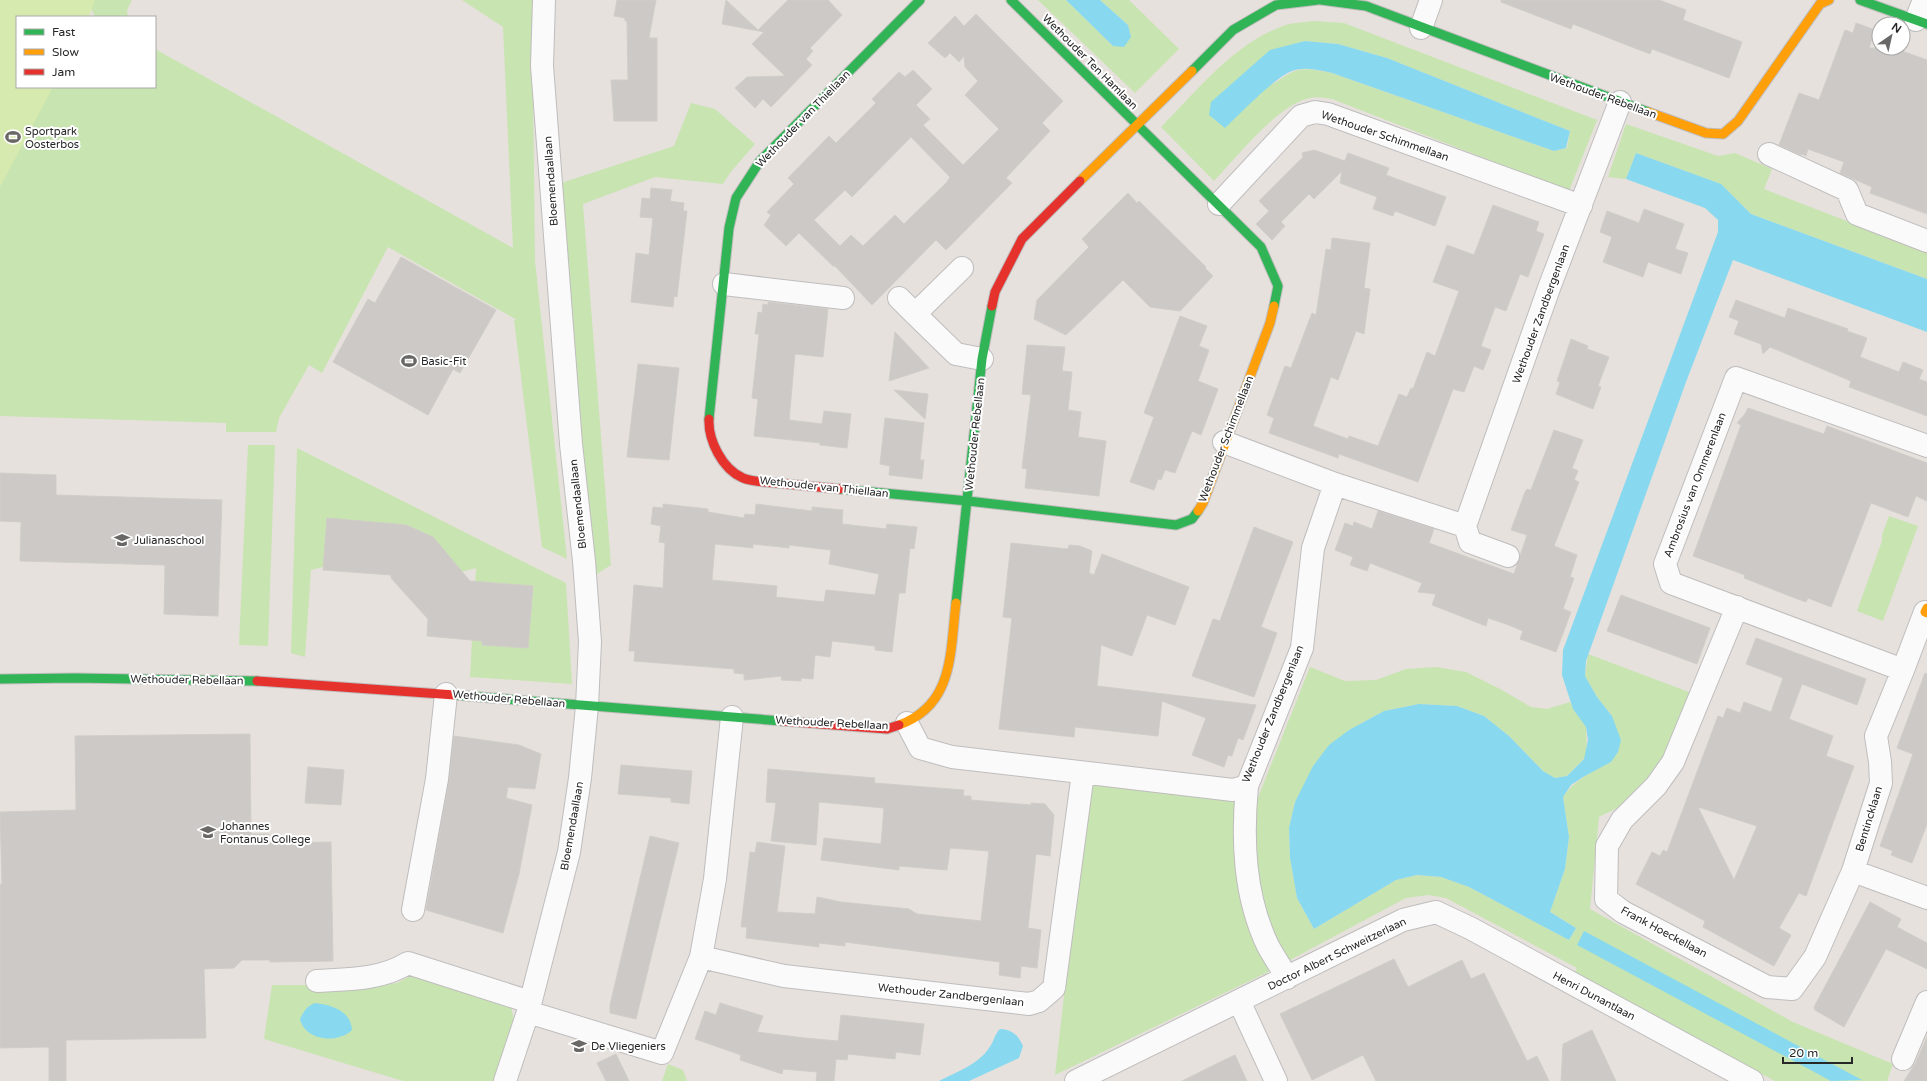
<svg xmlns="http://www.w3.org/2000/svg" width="1927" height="1081" font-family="'Varela Round',sans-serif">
<rect width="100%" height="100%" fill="#e6e1dc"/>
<!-- green -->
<path fill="#c8e4b1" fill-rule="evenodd" d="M87,0h45l-5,10 1,7h-33z
M462,0h70l3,261 32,298 -25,-12 -28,-227h3l-129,-73 -66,126 -13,-8 -30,53 -3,14h-50v-9l-226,-7v-241l43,-88h112v-38l358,199 -10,-221z
M1038,0h28l47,46 15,-21 -28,-25h29l50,49 -44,44z
M1313,21l31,2 253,97 -28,71 -237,-92c-7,-1 -15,-3 -22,-1 -32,6 -73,59 -96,83l-53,-54c37,-37 74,-85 125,-102 8,-3 18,-2 27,-4zM1305,41l33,3 49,14 183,73 -3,17 -13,3 -222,-78c-31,-6 -34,-7 -60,12z
M691,103l24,6 40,35 -25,29 -7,11 -68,-7 -72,27 28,361 -19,12 -40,-391 122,-40z
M1626,124l92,32 17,-3 37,16 -8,20 163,63v27l-176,-65 -31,-30 -84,-31 -10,26 -18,-2z
M248,445h27l-7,201 -29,-1z
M297,448l269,135 6,101 -102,-7 6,-109 -19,5 -130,-7 -16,4 -6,87 -14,-4z
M1889,516l29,10 -35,95 -26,-10 25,-70v-6z
M1588,654l106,40c-20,41 -35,85 -73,112 -7,4 -15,7 -22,11l-9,92 203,113 100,42 -6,17h-112l-201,-108 3,-5 -131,-70 -18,-3 -22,3 -140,75 -211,102 33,-292 169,17 53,-133 35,14 31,-1 30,-11 30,-2 30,5 34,17 31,18 16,2 23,-7 16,25 1,24 -3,8 -17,17 -12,2 -12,-7 -34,-35 -25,-20 -27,-10 -38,-2 -35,7 -35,19 -54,72 -6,26 1,30 7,40 17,31 82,-49 21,-5 24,2 28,10 100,53 7,-12 -26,-16 15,-43 4,-31 -6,-41c12,-18 29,-25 48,-35l1,-46 -15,-19 -12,-21z
M412,975l99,31 3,14 -21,61h-90l-139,-42 8,-54h109l16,-2z
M668,1064l15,6 4,11h-25z"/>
<!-- pitch -->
<path fill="#d6e9ae" d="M0,0h95l-6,17h-72v70h36l-53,100z"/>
<!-- water -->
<path fill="#88d9ef" d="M1066,0h34l28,25 3,12 -7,10 -11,-1z
M1305,41l33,3 49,14 183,73 -4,17 -12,3 -222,-78c-13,-3 -27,-7 -40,-2 -17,6 -52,43 -67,57l-16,-13 2,-13 59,-52z
M1636,153l85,31 30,30 176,65v53l-194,-72 -47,122 -100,279 -1,15 12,21 15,19 9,24 -3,12 -7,10 -28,15 -12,8 -8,12 6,40 -4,32 -15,43 26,16 -7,12 -100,-53 -28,-10 -24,-2 -21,5 -82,49 -17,-31 -7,-40 -1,-30 6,-26 18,-36 16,-21 20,-15 35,-19 35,-7 38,2 27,10 25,20 34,35 12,7 12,-2 17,-17 4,-19 -2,-13 -13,-18 -11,-34 1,-25 155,-418v-12l-13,-12 -79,-29z
M1584,931l278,149 -31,1 -254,-136z
M315,1003c17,2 36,8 37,27 -14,14 -47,11 -52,-11 4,-8 7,-13 15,-16z
M1000,1029c13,1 18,6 23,17l-4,12 -50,23h-30c17,-9 39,-16 50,-33 5,-6 5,-13 11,-19z"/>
<!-- building -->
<path fill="#ccc9c6" stroke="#d1cdc8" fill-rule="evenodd" d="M617,0h39l-7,38h8v83h-43l-3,-41h17l-1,-59h-2v-3l-11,-2z
M726,0l32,30 30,-30h40l14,15 -32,33 3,3 -7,8 6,6 -41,42 -8,-8 -8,9 -20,-20 12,-11 38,-1 -33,-32 12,-12 -42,-8z
M1501,0h158l27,10 -3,10 59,22 -13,36 -77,-29 -2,5 -77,-30 -2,5 -70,-27z
M976,14l87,87 -21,22 8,8 -44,47 6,5 -66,67 -10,-10 -64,65 -38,-40v2l-35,-34 -13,13 -22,-21 7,-10 -4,-3 27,-28 -6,-6 41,-42 7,7 40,-40 -4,-4 27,-27 6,5 8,-7 19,19 -16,16 14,14 -7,6 40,40 36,-36 -34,-34 13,-14 -13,-14 -1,-11 -5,6 -9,-9 -5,5 -17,-15 27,-27 9,10zM911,137l39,40 -3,5 -43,42 -9,-9 -32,31 -12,-11 -11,11 -26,-26 31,-30 7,7z
M1856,23l19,7 -6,18h25l33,12v154l-57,-21 2,-6 -32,-14 4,-11 -36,-13 -2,7 -4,-2 -1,1 -22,-10 20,-52 20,7 26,-70 8,3z
M1314,150l31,11 3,-8 41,15 -3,7 60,22 -11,29 -40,-15 -2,5 -20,-7 4,-12 -37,-14 2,-12 -28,28 -5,-5 -28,28 4,4 -13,14 -16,-16 13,-13 -10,-10 44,-44 -1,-4z
M651,188l21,2 -2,11 14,2 -1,8h4l-10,86 -3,-1 -1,11 -42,-5 5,-49 13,2 4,-37 -13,-1 2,-19 8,1z
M1128,193l9,10 2,-2 67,66 -1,1 8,8 -33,35 -30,-4 -27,-27 -57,55 -32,-16 3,-19 52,-53 -7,-8z
M1493,205l46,17 -3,9 8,3 -16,43 -8,-3 -14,37 -11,-4 -14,39 10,4 -8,20 -9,-4 -10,26 -11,-3 -35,93 -79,-28 -1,4 -69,-25 5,-15 -7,-3 18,-49 6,2 21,-55 4,2 10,-66 5,1 1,-12 38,5 -6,45 6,1 -6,45 -8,-3 -18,49 -7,-3 -18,49 35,13 1,-3 29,10 21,-52 8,3 4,-9 2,1 14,-37 8,4 24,-65 -26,-9 14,-37 27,10z
M1644,209l40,15 -9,25 13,4 -7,21 -33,-12 -5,15 -40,-15 9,-25 -12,-5 7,-21 32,12z
M401,257l95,53 -36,63 -7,-4 -25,46 -95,-53 35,-63 7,4z
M1736,300l49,18 3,-10 60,21 -1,2 20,7 -7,19 39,15 4,-10 20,8 -4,9 8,3v34l-78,-29 2,-6 -81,-34 -7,7 -2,-10 -27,-10 5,-13 -10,-4z
M768,302l60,7 -5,48 -28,-3 -6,66 33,4 2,-13 27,3 -4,34 -27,-3v-2l-66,-7 4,-37 -6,-1 7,-64h-4l3,-22 4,1 1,-9 5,1z
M1180,316l27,10 -8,20 10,4 -11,31 20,8 -17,46 -9,-4 -17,42 -10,-3 -4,10 -3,-1 -4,11 -24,-8 24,-65 -10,-4z
M895,332l20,21 14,15 -40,13z
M1571,339l17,7 -1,3 22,8 -11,29 3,1 -8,22 -37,-15 4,-12 -3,-1z
M1027,345l38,2 -3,24 10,1 -4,38 13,2 -3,25 28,4 -7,55 -74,-8 2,-19 -5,-1 9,-73 -9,-1z
M638,364l41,4 -10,92 -42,-3z
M894,390l34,4 -3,25z
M1748,408l76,26 3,-8 100,37v38l-11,-5 -8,21 -37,-14 -40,104 -23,-9 -2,4 -14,-5 -48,-19 1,-3 -52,-19 48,-131 -4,-2 8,-9z
M885,418l39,5 -4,37h4l-2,19 -33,-4 1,-9 -10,-2z
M1554,430l29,10 -11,28 6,3 -4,9 5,2 -25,64 23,9 -7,22 4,1 -11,31 8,3 -15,40 -36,-13 3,-8 -17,-7 -18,-6 -2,8 -54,-21 4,-11 -18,-2 4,-9 -52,-20 -3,8 -17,-6 3,-8 -18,-7 10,-27 8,3 1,-4 18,7 6,-18 56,18 -5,14 85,31 13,-39 -16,-5 14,-38 2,-3 4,1z
M0,473l56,2v20l166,5 -4,116 -54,-2 1,-49 -145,-4 1,-39 -21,-1z
M663,504l45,5v3l36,6 1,-4 10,1 1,-11 56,7v-4l31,3 -1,14 44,5 1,-5 30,3 -3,22 -4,-1 -5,45h-6l-7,59 -17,-2v-4l-43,-5 -2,16 -15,-2 -2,24 -12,-1v3l-20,-1 1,-4 -38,4v-6l-10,-1v-4l-100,-8 1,-10h-6l5,-66 29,3 2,-45 -6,-1 2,-16 -10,-2 2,-17 10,1zM715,544l38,4v-4l36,4v-3l42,5 -2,14 50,10 -4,21 -49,-5 -2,12 -48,-5 1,-11 -65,-6z
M327,518l79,7 27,12 37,44 63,5 -5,62 -46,-3v-4l-55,-5 1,-17 -37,-41v-3l-68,-5z
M1254,527l39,15 -32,85 16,6 -23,64 -62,-21 21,-57 7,2z
M1011,543l57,6 1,-4 11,1 12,5 -3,22 5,2 8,-21 87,33 -14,38 -28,-10 -15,41 -31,-11 -4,41 159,19 -13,35 -5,-2 -6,18 -4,-1 -4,12 -32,-12 14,-37 -44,-17 -4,35 -83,-9 -1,10 -75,-8 13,-111 -9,-1z
M1621,595l89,33 -13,36 -90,-33z
M1756,638l110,41 -9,26 -55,-21 -13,35 44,17 -7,20 28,10 -48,130 -7,-3 -20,35 12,7 -17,31 -71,-39 2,-6 -69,-37 16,-32 8,4 3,-6 4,2 51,-136 5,2 4,-10 13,5 4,-11 27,10 12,-34 -37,-14zM1698,807l59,19 -23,54z
M1925,673l2,1v150l-15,39 -21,-8 2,-4 -13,-5 33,-92 -16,-6z
M250,734l1,100h18v9l62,-1 2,119 -63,1v-2h-28l-8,8 -30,1 2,69 -140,2v41h-17v-34l-49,1v-164h2l-2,-72 76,-2 -1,-74z
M454,736l65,9 22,9 -6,35 -27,-2 -2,11 26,7 -13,69 -16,59 -77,-23 23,-129z
M621,765l71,6 -3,33 -18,-2v-4l-53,-4z
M308,767l36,3 -3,35 -36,-2z
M768,769l107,9 -1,5 90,7 -1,6h8v4l60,5v-2l14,1 9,11 -4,41 -14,-2 -8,74 13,2 -4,38 -16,-2 -1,12 -21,-3 1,-13 -155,-20v4l-26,-3v4l-73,-9 1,-11h-6l9,-75 5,1 2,-11 28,4 -8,66 38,2 2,-17 24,5 68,7 8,5 64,7 8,-70 -39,-3 -3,22 -48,-4v4l-78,-10 3,-22 57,6 3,-36 -65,-6 -3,43 -45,-4 5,-38 -10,-1z
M650,836l29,7 -43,176 -26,-6v-8z
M1870,902l31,17 -4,8 30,16v26l-41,-20 -42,78 -29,-17 -1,-3z
M1394,959l14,28 54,-27 9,19 13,-6 43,88 10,-5 12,25h-173l-13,-26 -51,25 -32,-66z
M720,1003l43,13 -6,16 48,6 33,3 3,-26 83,9 -4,31 -24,-3 -1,7 -47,-5 -1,6 -11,-1 -2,22h-18l1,-9 -34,-3 -1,5 -42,-14 1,-5 -46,-16 10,-28 11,4z
M1592,1030l24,51h-55l2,-37z
M1927,1037v44h-23l11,-17z
M616,1054l13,27h-23l-9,-18z
M1235,1055l12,26h-65l36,-18z"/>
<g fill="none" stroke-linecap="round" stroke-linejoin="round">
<defs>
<path id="street" d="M1916,20l8,-20
M1421,28l10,-28
M1769,154l78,36 10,24 70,27
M1219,204l82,-88 14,-4 13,2 253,92
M962,268l-47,46 41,40 26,5
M724,284l119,14
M899,298l16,16
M1224,442l111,42 130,42 5,16 38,14
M1465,526l84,-238 71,-186
M1737,607l-64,155 -17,24 -34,34 -15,26 -1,53 17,13 144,75 25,2 23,-32 38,-86
M1925,612l-22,58 -232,-87 -6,-19 71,-186 191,68
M1903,670l-27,66 4,26 1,21 -28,88 74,27
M907,723l13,25 32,9 281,33 14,-4 55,-138 11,-100 22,-64
M1247,786c-5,54 -3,110 21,160 6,11 13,21 19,32
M413,910l24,-131 9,-85
M701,957l83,19 245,28 10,-3 15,-13 29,-215
M317,981c32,-2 63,-1 91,-18l122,39
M1239,1001l37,80
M528,1012l134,41 39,-96 14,-78 17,-162
M1903,1059l24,-57
M505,1081l23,-69 41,-160 11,-74 7,-72 3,-64 -6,-81 -13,-117 -29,-378 2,-66
M1076,1081l327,-161 33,-8 34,16 282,153"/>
<path id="fast" d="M1011,0l250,247 17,39 -4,20
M1321,0l45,6 282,106
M1860,0l67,24
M1192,71l41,-41 43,-25 42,-5
M709,419l20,-191 7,-30 24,-37 160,-161
M840,489l128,12 208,24 16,-6 6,-8
M956,603l26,-244 10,-53
M0,679l75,-1 182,3
M455,695l327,26"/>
<path id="slow" d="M1648,112l58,21 17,1 15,-13 82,-117 9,-4
M1080,181l112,-110
M1198,511l5,-8 67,-180 4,-17
M1927,608l-2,4 2,1
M899,725c55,-20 51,-72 57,-122"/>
<path id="jam" d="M992,306l3,-14 27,-53 58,-58
M709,419c-1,21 13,50 34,59 10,4 22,4 33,5 21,2 42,4 64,6
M257,681l198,14
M782,721l105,8 12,-4"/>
</defs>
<!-- street casing -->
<use href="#street" stroke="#bfbdbe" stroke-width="24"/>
<!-- fast casing -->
<use href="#fast" stroke="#bfbdbe" stroke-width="11"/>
<!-- slow casing -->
<use href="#slow" stroke="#bfbdbe" stroke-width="11"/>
<!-- jam casing -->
<use href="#jam" stroke="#bfbdbe" stroke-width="11"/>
<!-- street -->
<use href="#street" stroke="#fbfafa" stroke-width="22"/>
<!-- fast -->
<use href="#fast" stroke="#30b455" stroke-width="9"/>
<!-- slow -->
<use href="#slow" stroke="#ff9f0a" stroke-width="9"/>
<!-- jam -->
<use href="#jam" stroke="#e5322d" stroke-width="9"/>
</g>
<!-- icons -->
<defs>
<symbol id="stadium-bare" viewBox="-9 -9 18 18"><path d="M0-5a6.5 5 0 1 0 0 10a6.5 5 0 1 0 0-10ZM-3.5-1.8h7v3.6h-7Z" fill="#6a6866" stroke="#fff" stroke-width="2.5" paint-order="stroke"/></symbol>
<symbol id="school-bare" viewBox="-9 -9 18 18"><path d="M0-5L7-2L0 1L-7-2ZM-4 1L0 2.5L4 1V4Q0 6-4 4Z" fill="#6a6866" stroke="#fff" stroke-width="2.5" paint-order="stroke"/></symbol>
</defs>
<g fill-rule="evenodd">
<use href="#stadium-bare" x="2" y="126" width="22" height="22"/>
<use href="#stadium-bare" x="398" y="350" width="22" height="22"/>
<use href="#school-bare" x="111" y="529" width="22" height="22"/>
<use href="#school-bare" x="197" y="821" width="22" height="22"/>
<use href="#school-bare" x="568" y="1035" width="22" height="22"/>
</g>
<g text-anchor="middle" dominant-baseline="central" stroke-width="4" stroke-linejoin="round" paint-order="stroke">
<!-- street labels -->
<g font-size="11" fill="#272727" stroke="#fff">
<text transform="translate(1090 62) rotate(45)">Wethouder Ten Hamlaan</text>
<text transform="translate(1603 96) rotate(20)">Wethouder Rebellaan</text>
<text transform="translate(803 119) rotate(-46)">Wethouder van Thiellaan</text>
<text transform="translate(1385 136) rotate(19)">Wethouder Schimmellaan</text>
<text transform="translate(551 181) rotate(-94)">Bloemendaallaan</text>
<text transform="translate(1541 314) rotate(-70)">Wethouder Zandbergenlaan</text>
<text transform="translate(975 434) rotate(-84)">Wethouder Rebellaan</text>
<text transform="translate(1226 439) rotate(-69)">Wethouder Schimmellaan</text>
<text transform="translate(1695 485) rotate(-69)">Ambrosius van Ommerenlaan</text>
<text transform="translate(824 487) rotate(6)">Wethouder van Thiellaan</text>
<text transform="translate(578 504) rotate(-96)">Bloemendaallaan</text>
<text transform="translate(187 680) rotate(1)">Wethouder Rebellaan</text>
<text transform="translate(509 699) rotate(5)">Wethouder Rebellaan</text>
<text transform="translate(1273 714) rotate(-68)">Wethouder Zandbergenlaan</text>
<text transform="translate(832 723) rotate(3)">Wethouder Rebellaan</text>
<text transform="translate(1869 819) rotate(-73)">Bentincklaan</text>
<text transform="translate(572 826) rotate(-80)">Bloemendaallaan</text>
<text transform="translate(1664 932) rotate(28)">Frank Hoeckellaan</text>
<text transform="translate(1337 954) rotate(-26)">Doctor Albert Schweitzerlaan</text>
<text transform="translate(951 995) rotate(6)">Wethouder Zandbergenlaan</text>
<text transform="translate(1594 996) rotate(28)">Henri Dunantlaan</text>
</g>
<!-- poi labels -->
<g font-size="11" fill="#272727" stroke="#fff" text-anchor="start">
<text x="25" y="131">Sportpark<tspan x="25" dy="13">Oosterbos</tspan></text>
<text x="421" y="361">Basic-Fit</text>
<text x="134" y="540">Julianaschool</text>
<text x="220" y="826">Johannes<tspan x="220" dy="13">Fontanus College</tspan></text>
<text x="591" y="1046">De Vliegeniers</text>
</g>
</g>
<!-- legend -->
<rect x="16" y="16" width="140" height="72" fill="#ffffff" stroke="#a9a9a9"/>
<rect x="24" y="29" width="20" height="6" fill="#30b455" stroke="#a9a9a9"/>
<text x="52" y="36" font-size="12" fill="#272727">Fast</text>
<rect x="24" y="49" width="20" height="6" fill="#ff9f0a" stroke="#a9a9a9"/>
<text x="52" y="56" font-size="12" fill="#272727">Slow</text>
<rect x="24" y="69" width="20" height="6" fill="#e5322d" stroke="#a9a9a9"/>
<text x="52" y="76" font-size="12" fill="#272727">Jam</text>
<!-- north arrow -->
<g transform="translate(1891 36) rotate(34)"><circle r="19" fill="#ffffff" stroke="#a9a9a9"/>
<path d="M0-3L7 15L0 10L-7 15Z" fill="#6a6866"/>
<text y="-6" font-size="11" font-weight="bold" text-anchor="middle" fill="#272727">N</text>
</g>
<!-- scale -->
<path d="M1783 1057v6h69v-6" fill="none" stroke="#272727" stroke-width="2"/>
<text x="1789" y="1057" font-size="12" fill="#272727" stroke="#ffffff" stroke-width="3" paint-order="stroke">20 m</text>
</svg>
